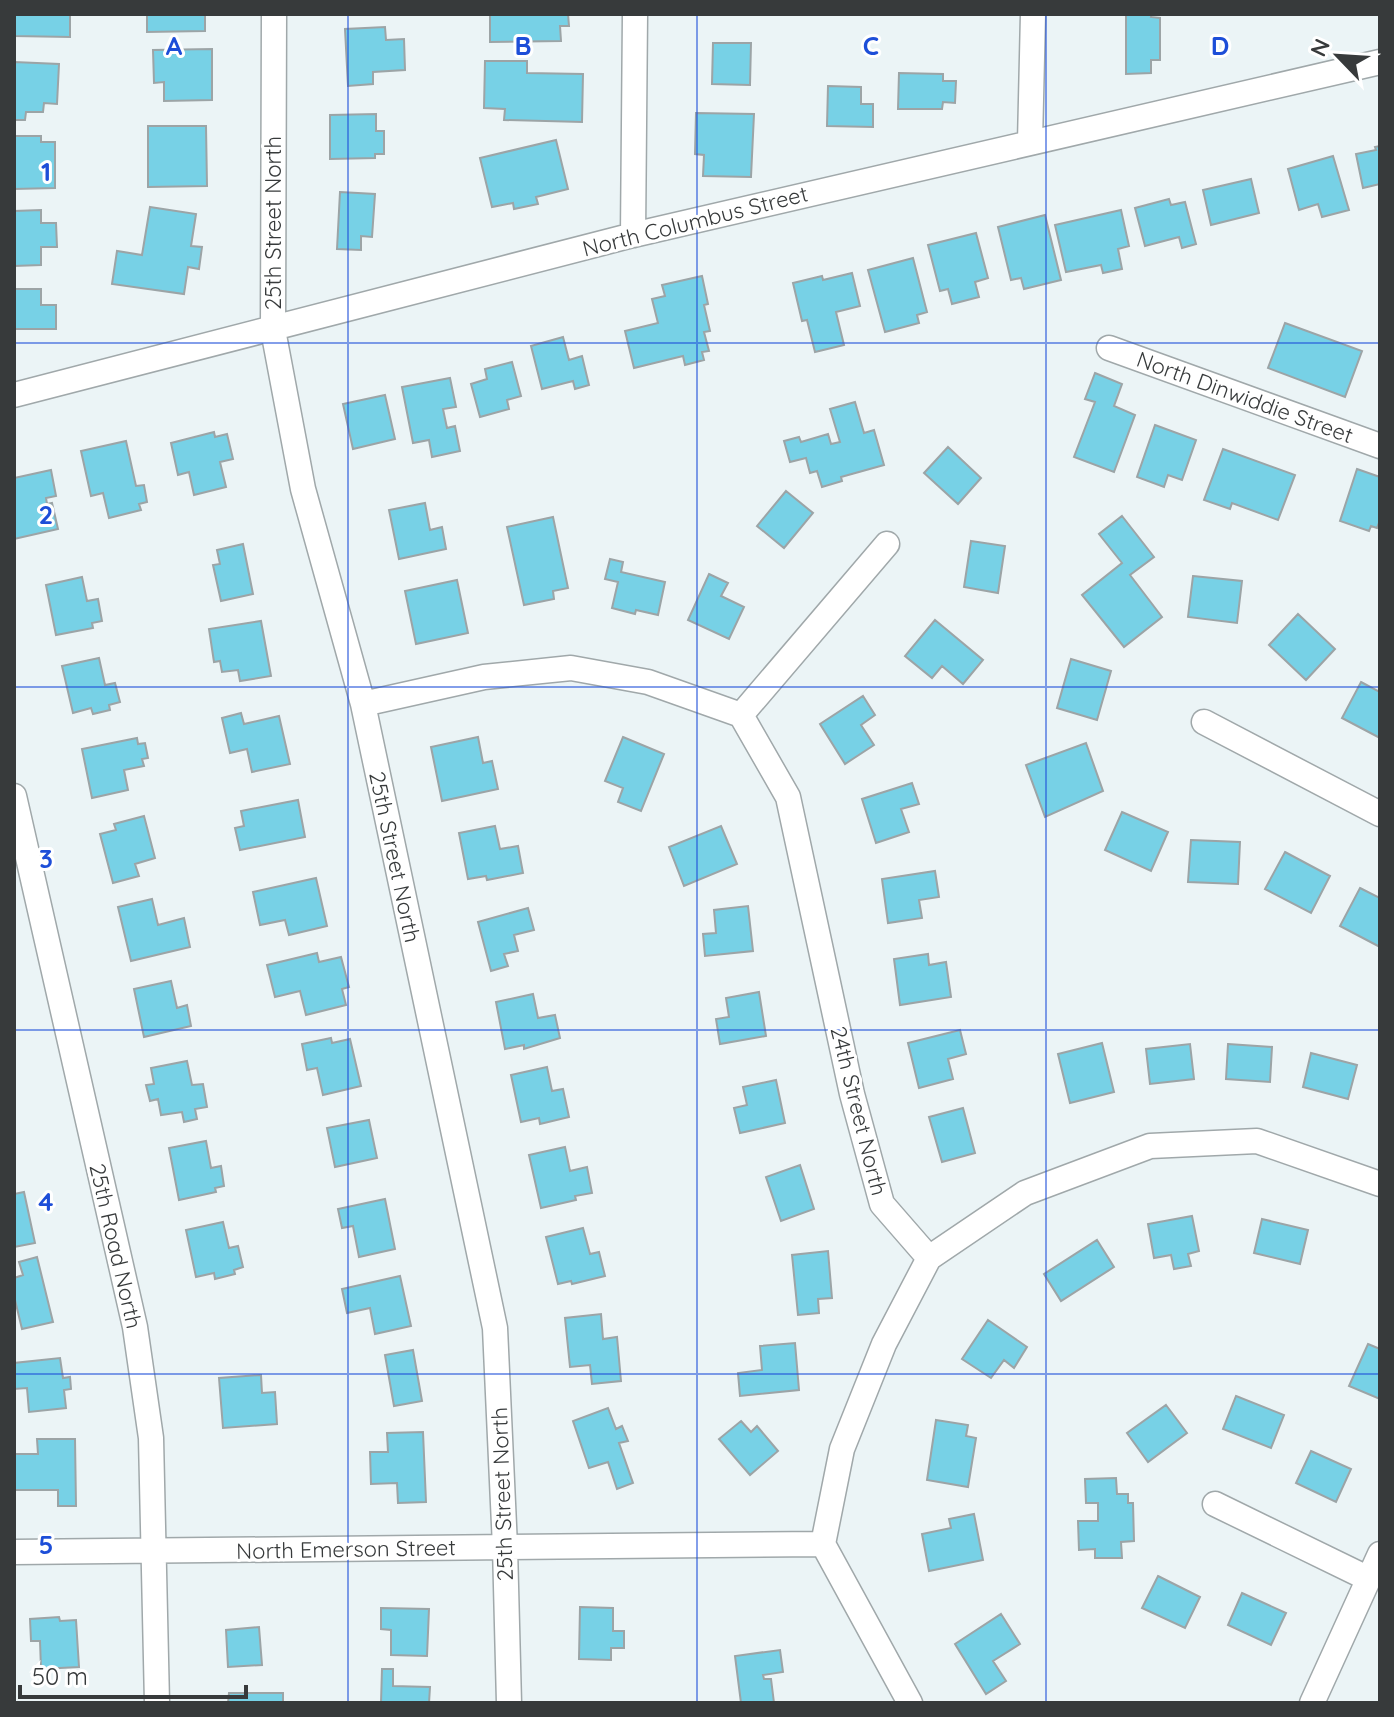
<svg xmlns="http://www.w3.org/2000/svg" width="1394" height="1717" font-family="Quicksand,sans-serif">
<rect width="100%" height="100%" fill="#ebf4f6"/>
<!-- building -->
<path fill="#77d1e6" stroke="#9ca4a6" stroke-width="2" d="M14,14h56v23l-56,-1z
M147,14h58v17l-58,1z
M490,14h78l1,12h-9l1,15 -71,1z
M1126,14h26l-1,3 9,1v42h-9v13l-25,1z
M385,27l1,13 18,-1 1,31 -32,2v12l-25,2 -3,-57z
M713,43h38l-1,42 -38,-1z
M212,49v51l-48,1v-19l-10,1 -1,-33z
M485,61h42v12l56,1 -1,48 -78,-2 1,-11 -21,-1z
M14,62l45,2 -2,40 -13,-1 -1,9h-17l-1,8h-11z
M899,73l44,1v7h13l-1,22 -12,-1 -1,7h-44z
M828,86l33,1v17h12v23l-46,-1z
M696,113l58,1 -3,63 -48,-1 1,-21 -9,-1z
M376,114v17h8v23h-9v4l-45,1v-44z
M148,126h58l1,60 -59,1z
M14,136h27v6h14v46l-41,1z
M556,140l12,49 -32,8 2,7 -24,5 -1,-6 -21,4 -12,-49z
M1380,146v38l-17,4 -7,-34 20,-4 -1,-3z
M1333,156l16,54 -27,7 -4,-13 -19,6 -11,-41z
M1251,179l8,34 -48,12 -8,-35z
M340,192l35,2 -3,43 -11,-1v14l-24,-1z
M1169,199l2,6 14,-3 11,42 -14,4 -3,-11 -34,9 -10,-38z
M150,207l46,7 -5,32 11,1 -3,22 -11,-2 -4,27 -72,-10 5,-33 25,4z
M41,210v13h15l1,24h-16v18l-27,1v-55z
M1121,210l8,36 -11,3 4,20 -19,4 -2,-8 -35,7 -11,-47z
M1045,215l16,65 -37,9 -3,-11 -10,2 -13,-53z
M976,233l12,45 -13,4 4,15 -27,7 -4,-15 -8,2 -12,-46z
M913,258l14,54 -10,3 2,8 -34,9 -17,-62z
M852,273l8,33 -24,6 8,33 -29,7 -8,-32 -5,1 -9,-38 29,-7 1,4z
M702,276l6,28 -4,1 6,26 -6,1 5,19 -7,1 2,8 -19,5 -2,-9 -49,12 -9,-37 33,-8 -6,-24 13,-3 -3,-11z
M14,289h27v16h15v24h-42z
M1285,323l77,28 -17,46 -77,-29z
M563,337l6,23 13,-4 7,29 -14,4 -2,-8 -31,8 -11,-43z
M512,362l9,34 -14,4 2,9 -29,8 -9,-33 16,-5 -2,-10z
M1095,373l27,11 -8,22 21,9 -21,57 -40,-15 21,-55 -10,-3z
M450,378l6,29 -13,2 4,19 8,-2 5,25 -28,6 -3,-17 -16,3 -11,-56z
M385,395l10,44 -42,10 -10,-45z
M855,402l9,31 10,-3 10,35 -43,12 1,4 -20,6 -5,-16 -7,2 -4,-15 -16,4 -6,-21 15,-4 2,5 27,-8 3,10 9,-2 -10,-33z
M1155,425l41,15 -14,40 -14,-5 -4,12 -27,-10z
M214,432l1,5 12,-3 6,25 -13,3 6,25 -32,8 -5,-23 -11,3 -7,-32z
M126,441l10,45 8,-1 3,17 -8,2 2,6 -32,8 -6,-25 -12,3 -10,-45z
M948,447l33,31 -23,26 -34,-31z
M1223,449l72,26 -17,45 -46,-17 -2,6 -26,-9z
M1357,469l23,8v43l-3,8 -6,-2 -2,5 -29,-10z
M51,470l5,26 -10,2 1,6 5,-1 6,26 -44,10v-61z
M786,491l27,22 -29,35 -27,-22z
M425,503l5,27 12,-3 4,22 -47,10 -10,-49z
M1122,516l32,41 -24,18 32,42 -38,30 -42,-52 40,-32 -23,-29z
M553,517l15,71 -15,3 1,8 -30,6 -17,-78z
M971,541l34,5 -7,47 -34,-6z
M243,544l10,50 -32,7 -8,-36 7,-1 -3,-14z
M610,559l13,3 -2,10 44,10 -7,33 -22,-5 -1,4 -23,-6 6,-26 -13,-3z
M709,574l19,9 -7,13 23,11 -15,32 -41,-19z
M1193,576l49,5 -5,42 -49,-6z
M82,577l5,24 11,-2 4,22 -10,2 1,5 -37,7 -10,-50z
M457,580l11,53 -52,11 -11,-53z
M1298,614l37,35 -29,31 -37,-35z
M935,620l48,40 -20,24 -21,-18 -10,12 -27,-22z
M261,621l10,55 -31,5 -2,-11 -16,2 -2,-11 -6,1 -5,-33z
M99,658l6,27 10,-2 5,19 -11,3 1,5 -17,4 -2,-6 -18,5 -11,-47z
M1071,659l40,12 -14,49 -40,-12z
M1361,682l19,10v46l-38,-20z
M863,696l12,19 -14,10 13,20 -29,19 -25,-40z
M241,713l3,11 35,-8 11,48 -38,8 -5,-23 -17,4 -8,-35z
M478,737l5,26 9,-2 6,28 -56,12 -11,-54z
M623,737l41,17 -23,57 -23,-9 5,-14 -18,-7z
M137,738l1,6 7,-1 3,15 -6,1 2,7 -20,4 4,20 -36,8 -10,-49z
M1086,743l17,48 -58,26 -19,-52z
M912,783l7,21 -18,5 8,23 -33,11 -14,-44z
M298,800l7,37 -65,13 -5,-22 9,-2 -3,-15z
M1122,812l46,20 -17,39 -46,-21z
M144,816l11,42 -20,6 4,12 -26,7 -13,-49 16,-4 -2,-6z
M495,826l5,23 18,-3 5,27 -36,7 -1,-4 -18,3 -9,-46z
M721,826l16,38 -53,22 -15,-39z
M1191,840l49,2 -2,42 -50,-2z
M1285,852l45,24 -19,37 -46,-24z
M935,871l4,26 -20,3 3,18 -34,5 -6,-44z
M316,878l11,48 -38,9 -4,-15 -25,5 -7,-33z
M1360,888l20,10v49l-40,-21z
M152,899l6,26 26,-7 6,29 -59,14 -13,-54z
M748,906l5,45 -48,5 -2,-22 13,-1 -2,-23z
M528,908l6,22 -20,5 4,16 -14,3 4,12 -17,5 -13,-49z
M317,953l2,9 22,-5 8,30 -7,2 4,16 -40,10 -6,-24 -25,6 -8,-32z
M928,954l1,11 17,-3 5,35 -51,8 -6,-46z
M171,981l6,27 10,-3 4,21 -47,11 -10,-48z
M759,992l7,44 -46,8 -4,-25 13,-2 -3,-19z
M533,994l5,24 17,-3 5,23 -36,11v-4l-19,4 -9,-47z
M960,1030l6,24 -18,5 5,20 -34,9 -11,-45z
M331,1038l1,5 18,-4 11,47 -38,9 -6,-27 -10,2 -5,-26z
M1102,1043l12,49 -44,11 -12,-49z
M1190,1044l4,35 -44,5 -4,-35z
M1228,1044l44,3 -2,35 -44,-3z
M1311,1053l46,12 -9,34 -45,-12z
M187,1061l5,24 11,-1 4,23 -12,2 2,10 -13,3 -2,-10 -21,3 -3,-16 -8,2 -4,-16 8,-1 -3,-16z
M547,1067l5,24 11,-2 6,28 -29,7 -1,-6 -18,4 -10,-47z
M776,1080l9,43 -45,10 -6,-25 13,-3 -4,-18z
M963,1108l12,45 -33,9 -13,-45z
M369,1120l8,38 -42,9 -8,-39z
M206,1141l5,27 10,-2 3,20 -9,2 1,4 -37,8 -10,-52z
M565,1147l5,24 17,-4 5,26 -17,3 1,4 -35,8 -12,-53z
M800,1165l14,44 -33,12 -15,-44z
M24,1192l11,51 -21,4v-53z
M385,1199l10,50 -36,8 -6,-31 -11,2 -4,-19z
M1192,1216l7,35 -11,3 3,12 -17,3 -3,-14 -17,3 -6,-34z
M1262,1219l46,11 -8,34 -46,-11z
M223,1222l6,26 9,-2 5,21 -9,3 1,4 -20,5 -1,-6 -18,4 -10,-47z
M583,1228l7,26 9,-2 6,24 -33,8 -1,-3 -13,3 -12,-47z
M1097,1240l17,27 -53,34 -17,-27z
M828,1251l4,47 -14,1 1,14 -21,2 -6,-60z
M37,1257l16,65 -31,7 -8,-33v-18l9,-3 -4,-13z
M400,1276l11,50 -36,8 -5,-26 -23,5 -5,-24z
M601,1314l2,25 14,-2 4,44 -29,3 -2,-19 -20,2 -5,-49z
M988,1320l39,27 -13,21 -10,-8 -13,18 -29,-19z
M795,1343l4,47 -59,6 -2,-23 24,-3 -2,-24z
M1368,1344l12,5v50l-31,-13z
M413,1350l9,51 -28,5 -9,-51z
M60,1358l3,20 7,-1 1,12 -7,1 2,18 -37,4 -2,-24 -13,1v-26z
M261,1375l1,18 13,-1 2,32 -54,4 -4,-50z
M1236,1396l48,19 -13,33 -48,-19z
M1166,1405l21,28 -39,29 -21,-29z
M608,1408l8,21 6,-3 6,15 -9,2 14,40 -16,6 -9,-27 -19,6 -16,-47z
M936,1420l32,5 -2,11 10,2 -8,49 -41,-7z
M741,1421l10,11 6,-6 21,25 -28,24 -31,-36z
M423,1432l3,70 -28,1 -1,-20 -26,1 -1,-32h18l-1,-19z
M37,1439h38l1,67h-18v-16h-44v-36h24z
M1311,1451l40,18 -15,33 -40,-19z
M1116,1478l1,16h11v9h5l1,38 -13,1 1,16h-27v-9l-16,1 -1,-29h20v-18h-12l-1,-24z
M974,1514l9,46 -54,11 -7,-37 29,-6 -2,-9z
M1158,1576l42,21 -15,31 -43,-20z
M1242,1593l44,20 -15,32 -43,-20z
M580,1607l33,1v23h11v17h-13v12l-32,-1z
M381,1608l48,1 -2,47 -36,-1v-25l-10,-1z
M1001,1614l19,30 -27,17 13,20 -20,13 -31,-50z
M59,1617l1,4 16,-1 3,47 -38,2 -1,-28h-9l-1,-22z
M259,1627l3,38 -34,2 -2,-37z
M780,1650l3,22 -20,3 1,4h7l3,24h-33l-6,-47z
M382,1669h11v17l37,1 -1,16h-48z
M229,1693h54v10h-55z"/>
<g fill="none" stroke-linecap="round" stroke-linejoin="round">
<defs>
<path id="minor" d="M274,14l-1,316 30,159 60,215 132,624 10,219 4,156
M1030,142l3,-128
M633,235l2,-221
M1109,348l271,98
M14,395l619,-160 747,-173
M363,704l121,-27 87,-9 77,14 93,33
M741,715l47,82 64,297 30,110 47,54
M741,715l146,-171
M1204,722l176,92
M14,796l121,531 16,111 6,265
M1215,1504l154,75
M14,1552l809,-8
M910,1703l-87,-159 19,-95 42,-105 45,-86 96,-65 125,-47 107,-5 123,43
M1312,1703l68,-149"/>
</defs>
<!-- minor casing -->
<use href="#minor" stroke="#a0a8aa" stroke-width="27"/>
<!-- minor -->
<use href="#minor" stroke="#fff" stroke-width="24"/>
</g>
<!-- grid -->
<path fill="none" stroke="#1d4ed8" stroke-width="2" stroke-opacity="0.55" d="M348,14v1689M697,14v1689M1046,14v1689M14,343h1366M14,687h1366M14,1030h1366M14,1374h1366"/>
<g text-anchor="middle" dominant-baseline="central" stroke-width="6" stroke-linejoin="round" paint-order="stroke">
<!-- street labels -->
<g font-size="22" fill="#373a3b" stroke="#fff">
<text transform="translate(695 221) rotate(-14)">North Columbus Street</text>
<text transform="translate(273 223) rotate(-90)">25th Street North</text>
<text transform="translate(1245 397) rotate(20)">North Dinwiddie Street</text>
<text transform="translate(395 857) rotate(78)">25th Street North</text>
<text transform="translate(859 1111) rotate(76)">24th Street North</text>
<text transform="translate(116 1246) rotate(77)">25th Road North</text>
<text transform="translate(502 1494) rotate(-92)">25th Street North</text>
<text transform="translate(346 1549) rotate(-1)">North Emerson Street</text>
</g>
</g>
<g font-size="26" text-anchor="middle" font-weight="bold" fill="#1d4ed8" stroke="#fff" stroke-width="6" stroke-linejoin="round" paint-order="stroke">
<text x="174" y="55">A</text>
<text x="523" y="55">B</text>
<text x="871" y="55">C</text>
<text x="1220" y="55">D</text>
<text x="46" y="181">1</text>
<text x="46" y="524">2</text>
<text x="46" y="868">3</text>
<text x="46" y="1211">4</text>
<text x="46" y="1554">5</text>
</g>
<!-- border -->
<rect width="1394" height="1717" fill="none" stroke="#373a3b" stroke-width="32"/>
<!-- north arrow -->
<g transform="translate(1338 56) rotate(295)" stroke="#ffffff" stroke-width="6" paint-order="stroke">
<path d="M0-6L14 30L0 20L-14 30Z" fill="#373a3b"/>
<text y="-12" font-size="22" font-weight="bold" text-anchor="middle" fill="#373a3b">N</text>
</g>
<!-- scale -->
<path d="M20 1685v12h226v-12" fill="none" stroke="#373a3b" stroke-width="4"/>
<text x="32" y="1685" font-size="24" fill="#373a3b" stroke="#ffffff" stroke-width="6" paint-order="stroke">50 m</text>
</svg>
